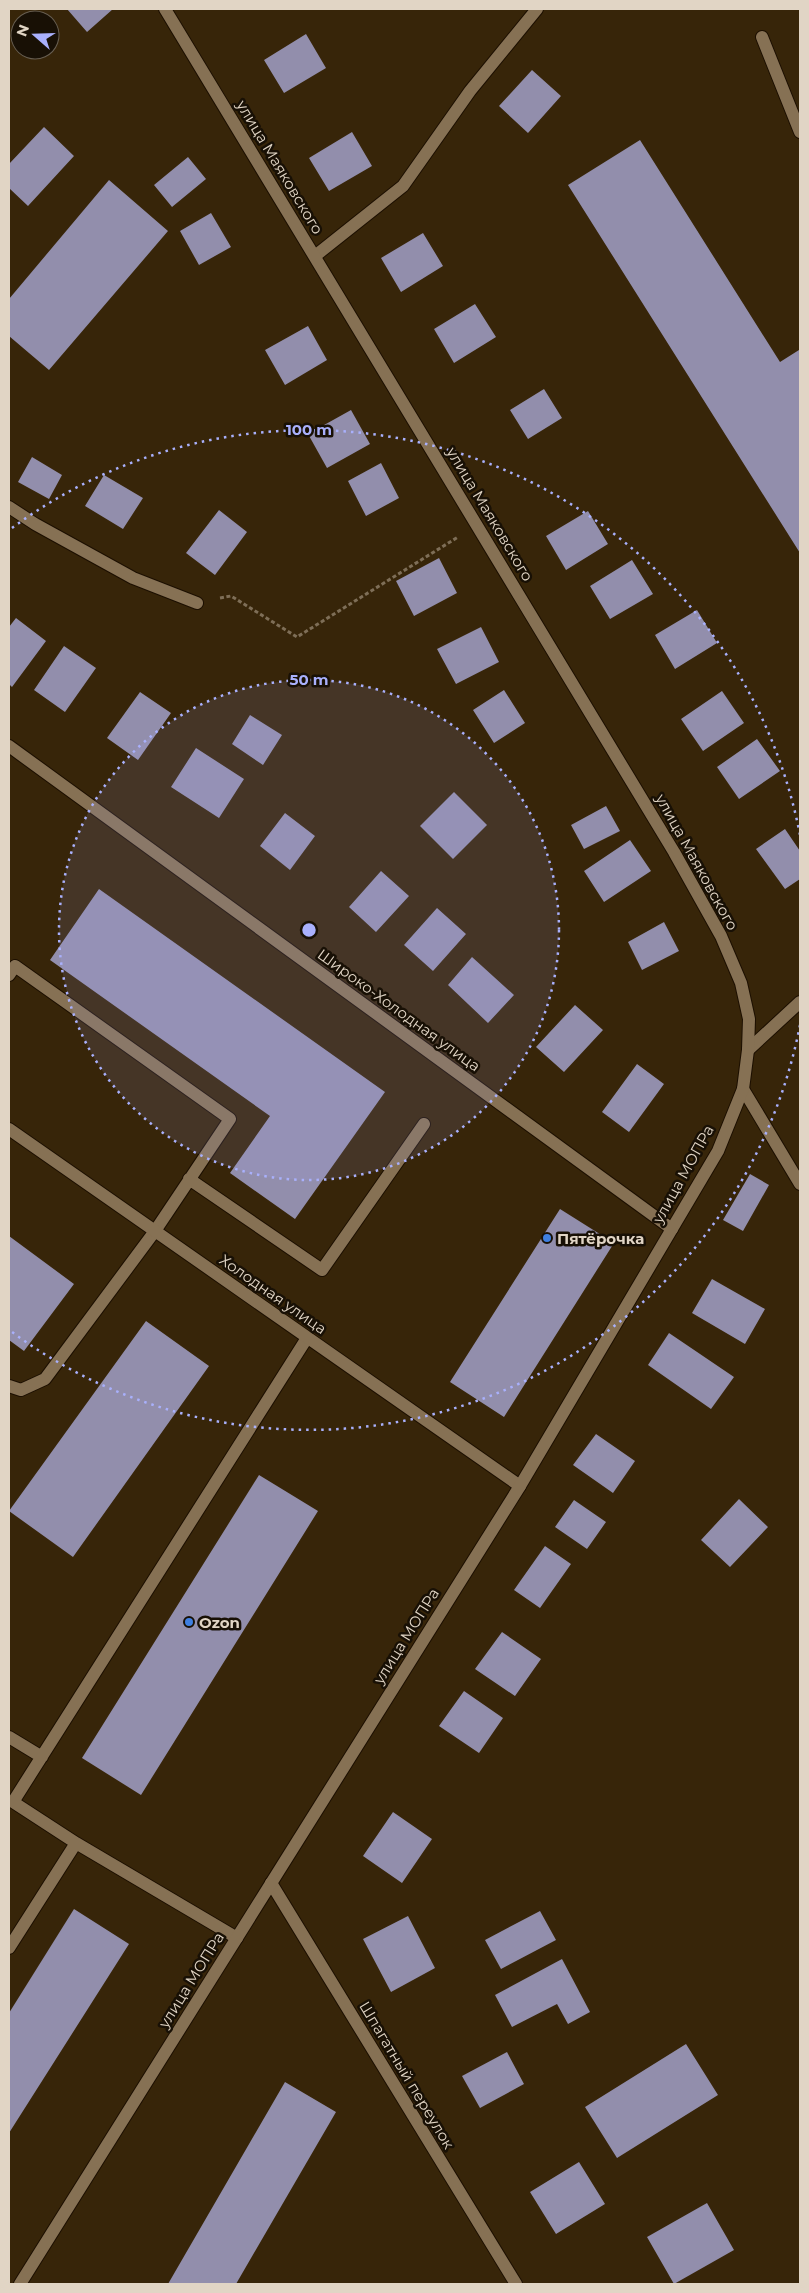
<svg xmlns="http://www.w3.org/2000/svg" width="809" height="2293" font-family="Montserrat,sans-serif">
<rect width="100%" height="100%" fill="#372509"/>
<!-- building -->
<path fill="#928eac" d="M67,9h46l-26,23z
M306,34l20,34 -42,25 -20,-33z
M532,70l29,26 -33,37 -29,-27z
M44,127l30,29 -46,50 -19,-18v-24z
M352,132l20,34 -43,25 -20,-33z
M640,140l140,222 19,-12 1,2v201l-232,-368z
M188,157l18,22 -34,28 -18,-22z
M109,180l59,51 -119,139 -40,-34v-37z
M211,213l20,34 -32,18 -19,-34z
M423,233l20,33 -42,26 -20,-34z
M475,304l21,33 -42,26 -20,-34z
M308,326l19,34 -42,25 -20,-35z
M544,389l18,29 -34,21 -18,-29z
M351,410l19,34 -43,24 -19,-34z
M32,457l30,18 -13,24 -31,-17z
M381,463l18,35 -33,18 -18,-35z
M104,475l39,23 -20,31 -38,-23z
M219,510l28,22 -32,43 -29,-22z
M588,511l20,33 -42,26 -20,-34z
M439,558l18,35 -43,23 -18,-35z
M632,560l21,34 -43,25 -20,-33z
M697,610l20,33 -42,26 -20,-34z
M16,618l30,23 -34,46 -3,-3v-57z
M481,627l18,35 -43,22 -19,-35z
M64,646l32,22 -31,44 -31,-22z
M504,690l21,33 -31,20 -21,-33z
M722,691l22,32 -41,28 -22,-32z
M140,692l31,21 -33,47 -31,-22z
M250,715l32,20 -19,30 -31,-21z
M757,739l23,32 -41,28 -22,-32z
M196,748l48,31 -25,39 -48,-31z
M454,792l33,33 -34,34 -33,-33z
M606,806l14,25 -36,18 -13,-24z
M285,813l30,23 -25,34 -30,-24z
M785,829l15,22v28l-15,10 -29,-40z
M630,840l21,31 -47,31 -20,-31z
M381,871l28,25 -33,36 -27,-25z
M99,889l286,203 -90,127 -65,-46 40,-57 -220,-156z
M437,908l29,26 -33,37 -29,-26z
M664,922l15,29 -37,19 -14,-28z
M472,957l42,38 -26,28 -40,-38z
M575,1005l28,25 -39,42 -28,-25z
M637,1064l27,20 -35,48 -27,-20z
M750,1174l19,11 -26,46 -20,-11z
M560,1209l54,34 -110,174 -54,-35z
M9,1236l65,48 -50,67 -15,-11z
M712,1279l53,30 -20,35 -53,-31z
M146,1321l63,45 -136,191 -64,-46z
M669,1333l65,44 -23,32 -63,-44z
M596,1434l39,27 -22,32 -40,-28z
M259,1475l59,36 -177,284 -59,-37z
M739,1499l29,28 -38,40 -29,-27z
M574,1500l32,22 -19,27 -32,-22z
M545,1546l26,18 -31,44 -26,-18z
M502,1632l39,27 -26,37 -40,-27z
M464,1691l39,27 -24,35 -40,-27z
M393,1812l39,27 -30,44 -39,-27z
M74,1909l55,35 -120,189v-120z
M540,1911l16,29 -55,29 -16,-29z
M408,1916l27,52 -44,24 -28,-53z
M562,1959l28,53 -22,12 -11,-20 -45,23 -17,-32z
M686,2044l32,51 -101,63 -32,-51z
M507,2052l17,32 -44,24 -18,-32z
M285,2082l51,30 -100,172h-68z
M579,2162l26,42 -49,30 -26,-42z
M707,2203l27,47 -60,34 -27,-47z"/>
<g fill="none" stroke-linecap="round" stroke-linejoin="round">
<defs>
<path id="lane" d="M762,37l38,95
M315,256l88,-70 67,-95 67,-82
M9,507l26,17 98,54 64,25
M9,975l6,-9 215,153 -75,112 -110,148 -24,11 -12,-4
M189,1179l133,91 102,-146
M9,1737l33,20
M76,1843l-63,-41 294,-464
M9,1948l67,-105 161,95"/>
<path id="street" d="M9,746l663,483
M748,1050l52,-48
M743,1089l57,95
M9,1129l511,357
M271,1883l245,401"/>
<path id="secondary" d="M20,2284l500,-798 198,-335 25,-62 5,-39 1,-31 -8,-36 -20,-47 -47,-84 -509,-843"/>
</defs>
<!-- lane casing -->
<use href="#lane" stroke="#1c0f00" stroke-width="14"/>
<!-- street casing -->
<use href="#street" stroke="#1c0f00" stroke-width="14"/>
<!-- secondary casing -->
<use href="#secondary" stroke="#1c0f00" stroke-width="14"/>
<!-- path -->
<path stroke="#7e6e57" stroke-width="3" stroke-dasharray="4 2.5" stroke-linecap="butt" d="M220,598l11,-2 66,41 161,-100"/>
<!-- lane -->
<use href="#lane" stroke="#867154" stroke-width="12"/>
<!-- street -->
<use href="#street" stroke="#867154" stroke-width="12"/>
<!-- secondary -->
<use href="#secondary" stroke="#867154" stroke-width="12"/>
</g>
<!-- distance rings -->
<circle cx="309" cy="930" r="250" fill="#a9b0fc" fill-opacity=".12"/>
<g fill="none" stroke="#a9b0fc" stroke-width="2.5" stroke-dasharray="2.5 5">
<circle cx="309" cy="930" r="250"/>
<path d="M800 1025A500 500 0 0 1 12 1332M12 528A500 500 0 0 1 800 835"/>
</g>
<!-- markers -->
<g fill="#3f7fe0" stroke="#181005" stroke-width="2">
<circle cx="547" cy="1238" r="5"/>
<circle cx="189" cy="1622" r="5"/>
</g>
<g text-anchor="middle" dominant-baseline="central" stroke-width="5" stroke-linejoin="round" paint-order="stroke">
<!-- street labels -->
<g font-size="15" fill="#e1d5c5" stroke="#181005">
<text transform="translate(280 167) rotate(59)">улица Маяковского</text>
<text transform="translate(490 514) rotate(59)">улица Маяковского</text>
<text transform="translate(697 862) rotate(61)">улица Маяковского</text>
<text transform="translate(399 1010) rotate(36)">Широко-Холодная улица</text>
<text transform="translate(683 1174) rotate(-61)">улица МОПРа</text>
<text transform="translate(273 1294) rotate(35)">Холодная улица</text>
<text transform="translate(406 1636) rotate(-58)">улица МОПРа</text>
<text transform="translate(191 1980) rotate(-58)">улица МОПРа</text>
<text transform="translate(407 2075) rotate(59)">Шпагатный переулок</text>
</g>
<!-- poi labels -->
<g font-size="15" font-weight="bold" fill="#e1d5c5" stroke="#181005" text-anchor="start">
<text x="557" y="1238">Пятёрочка</text>
<text x="199" y="1622">Ozon</text>
</g>
</g>
<circle cx="309" cy="930" r="8" fill="#a9b0fc" stroke="#181005" stroke-width="2.5"/>
<g font-size="15" text-anchor="middle" font-weight="bold" fill="#a9b0fc" stroke="#181005" stroke-width="5" stroke-linejoin="round" paint-order="stroke">
<text x="309" y="435">100 m</text>
<text x="309" y="685">50 m</text>
</g>
<!-- border -->
<rect width="809" height="2293" fill="none" stroke="#e1d5c5" stroke-width="20"/>
<!-- north arrow -->
<g transform="translate(35 35) rotate(290)"><circle r="24" fill="#181005" stroke="#685f52"/>
<path d="M0-4L9 19L0 12L-9 19Z" fill="#a9b0fc"/>
<text y="-8" font-size="14" font-weight="bold" text-anchor="middle" fill="#e1d5c5">N</text>
</g>
</svg>
